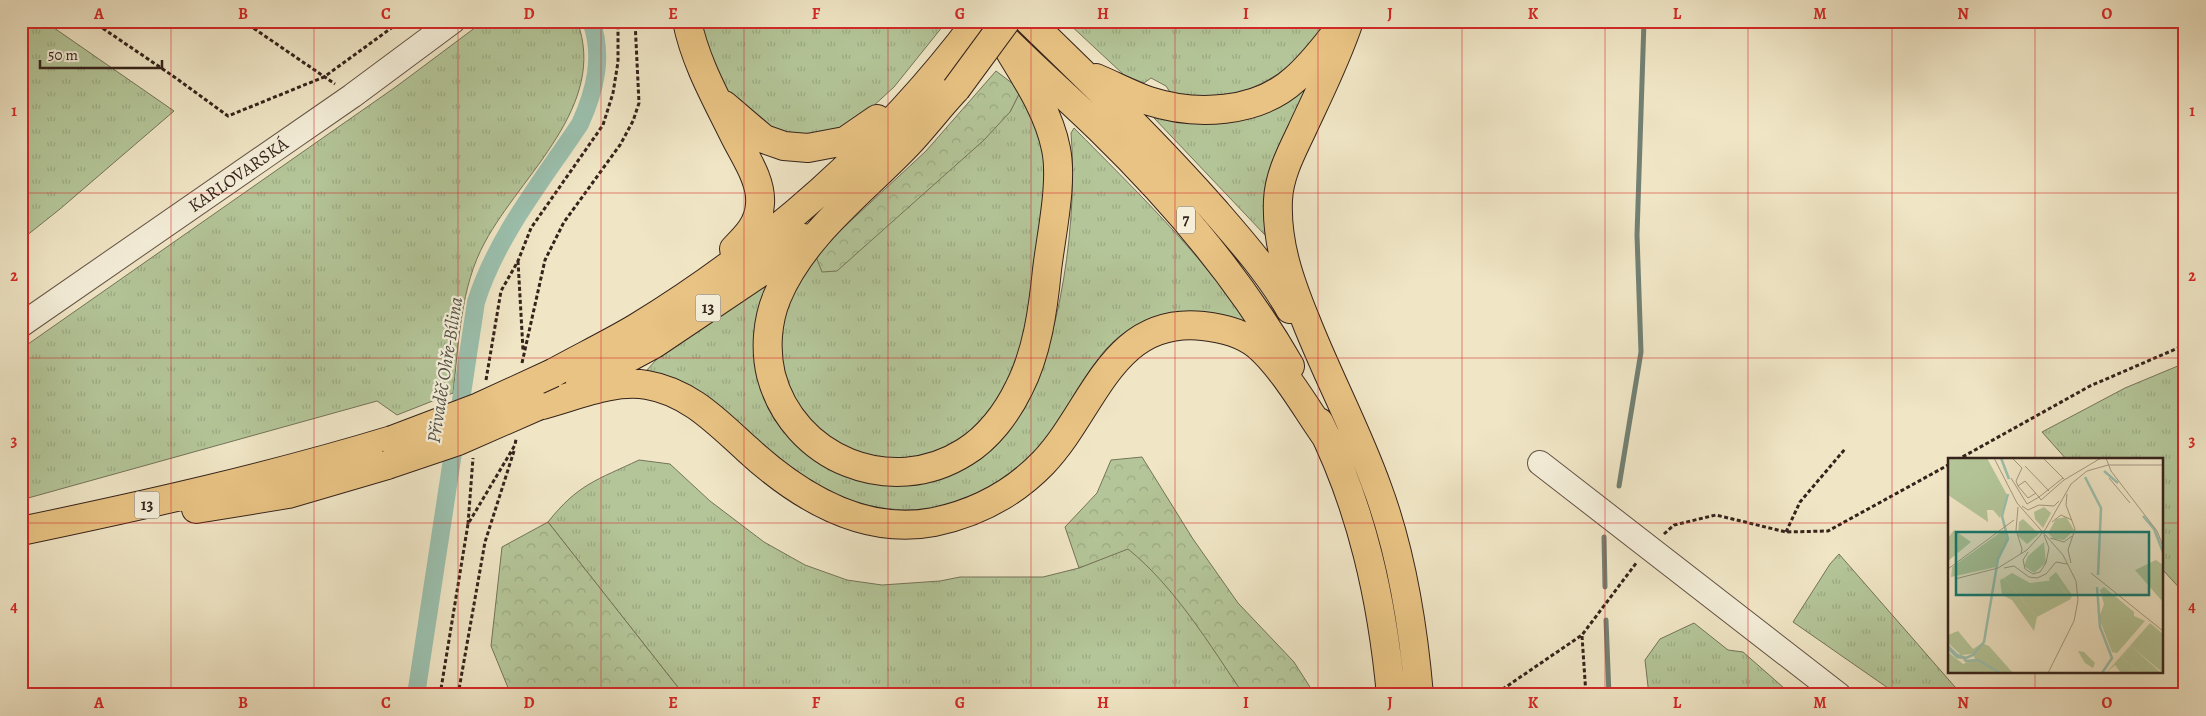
<svg xmlns="http://www.w3.org/2000/svg" width="2206" height="716" font-family="Alegreya,serif">
<defs>
<pattern id="grass-tufts" width="24" height="20" patternUnits="userSpaceOnUse" patternTransform="scale(1.25)"><rect width="24" height="20" fill="#b4c699"/><path d="M3 7l-1-3M5 7V3M7 7l1-3M15 17l-1-3M17 17v-4M19 17l1-3" fill="none" stroke="#9baa83"/></pattern>
<pattern id="forest-crowns" width="20" height="18" patternUnits="userSpaceOnUse" patternTransform="scale(1.25)"><rect width="20" height="18" fill="#b4c699"/><path d="M2 6a3 3 0 1 1 6 0M12 15a3 3 0 1 1 6 0" fill="none" stroke="#9baa83"/></pattern>
</defs>
<rect width="100%" height="100%" fill="#f0e6c6"/>
<filter id="stains"><feTurbulence type="fractalNoise" baseFrequency=".004" numOctaves="4"/><feColorMatrix values="0 0 0 0 .2 0 0 0 0 .09 0 0 0 0 .02 0 0 0 .5 -.17"/></filter>
<radialGradient id="worn" r=".72"><stop offset=".6" stop-color="#630" stop-opacity="0"/><stop offset="1" stop-color="#630" stop-opacity=".3"/></radialGradient>
<!-- grass -->
<path fill="url(#grass-tufts)" stroke="#74745a" d="M21,21h23l130,90 -114,98 -39,31z
M484,21h93c32,84 -56,154 -92,221 -25,45 -26,101 -32,151l-56,22 -20,-14 -356,99v-151l376,-263z
M699,21h248l-53,66 -36,33 -17,11 -33,6 -39,-8 -42,-37 -12,-22z
M1066,21h261c-4,7 -7,15 -12,21 -24,28 -66,54 -104,56 -12,1 -26,-2 -39,-3l-6,-9 -15,-8 -7,5 -20,-8z
M1311,83l-46,112v40l-111,-117 51,3z
M1021,90l19,37 9,47 -15,123 -23,87 -37,50 -61,28 -66,-9 -50,-42 -18,-46 2,-49 34,-62 182,-130 13,-12z
M1074,128c61,62 125,123 174,196 -50,-21 -111,-15 -147,31 -24,31 -40,67 -66,97 -26,30 -67,53 -107,57 -67,6 -115,-19 -164,-62 -40,-37 -63,-64 -118,-76l11,-12 119,-81 -12,109 113,94 141,-65c44,-69 60,-202 53,-283z
M2185,363v231l-23,-25v-109h-95l-25,-28 83,-44z
M639,460l31,4 40,37 54,41 41,23 42,15 35,5 58,-4 20,-4h83l36,-9 49,-20c46,33 84,100 116,147h-560l-136,-173c30,-38 49,-42 91,-62z
M1839,554l123,141h-64l-105,-73 37,-58z
M1694,623l34,27 15,2 49,43h-143l-4,-35 15,-21z"/>
<!-- forest -->
<path fill="url(#forest-crowns)" stroke="#74745a" d="M996,71l25,19 -11,22 -26,28 -147,131 -15,1 -7,-18 111,-103z
M1142,457l51,82 45,64 56,59 21,33h-71c-35,-51 -68,-107 -116,-146l-49,19 -14,-41 32,-34 14,-33z
M548,522l136,173h-173l-20,-49 11,-99z"/>
<g fill="none" stroke-linecap="round" stroke-linejoin="round">
<!-- stream -->
<path stroke="#728173" stroke-width="5" d="M1619,486l22,-134 -4,-117 7,-214
M1604,537l1,50
M1606,620l3,75"/>
<!-- canal -->
<path stroke="#9bc0ae" stroke-width="18" d="M416,695l60,-393c21,-66 66,-121 104,-178 15,-33 24,-68 11,-103"/>
<defs>
<g id="minor">
<path id="s1" d="M21,325l331,-229 101,-75"/>
<path d="M1540,463l299,232"/>
</g>
<path id="highway" d="M687,21c8,41 30,79 48,116 10,20 27,44 25,67 -1,20 -13,32 -26,45
M987,21c36,38 76,72 113,108 73,71 139,148 190,237
M1029,21c64,62 128,124 187,191 26,30 54,62 74,97
M1349,21c-13,39 -31,74 -48,111 -10,21 -22,44 -23,68 -2,43 12,82 28,121 22,56 51,110 71,166 25,67 36,137 42,208
M1096,78c17,7 35,17 53,23 46,15 108,13 146,-22 16,-14 30,-32 43,-49
M956,89c-17,18 -32,38 -49,56 -45,47 -104,90 -130,152 -10,24 -12,53 -6,78 22,84 120,124 194,77 23,-14 42,-39 54,-64 18,-35 24,-78 28,-118 4,-35 16,-87 9,-121 -8,-41 -35,-78 -56,-114
M724,105l40,34 20,7 24,2 37,-7 32,-22
M553,373c27,-15 56,-29 83,-45 131,-80 249,-184 341,-307
M580,384l74,-40 104,-70 45,-36
M538,406c34,-8 73,-27 109,-21 42,7 70,37 100,64 51,47 115,87 187,73 43,-9 79,-28 109,-59 51,-53 68,-147 160,-137 19,2 39,7 54,19 26,22 50,65 70,93
M1319,422c43,86 63,177 72,273
M196,509l92,-15 99,-29
M21,531c125,-26 249,-54 371,-91"/>
</defs>
<!-- minor casing -->
<use href="#minor" stroke="#645446" stroke-width="26"/>
<!-- highway casing -->
<use href="#highway" stroke="#35231b" stroke-width="30"/>
<!-- path -->
<path stroke="#35231b" stroke-width="3" stroke-dasharray="4 2.5" stroke-linecap="butt" d="M92,21l81,55 55,40 96,-39 77,-56
M243,21l92,63
M518,261l5,89
M522,363l23,-103 19,-38 56,-77 13,-24 6,-18 -4,-82
M486,380l15,-89 17,-30 13,-33 72,-103 10,-32 5,-31v-41
M1957,460l133,-74 95,-41
M468,524l5,-66
M1786,532l14,-30 45,-53
M1664,534l10,-9 42,-10 70,17 42,-1 122,-67
M1582,636l4,59
M1497,693l85,-58 55,-73
M440,695l28,-171 47,-79 1,-6
M458,695l27,-153 29,-91"/>
<!-- minor -->
<use href="#minor" stroke="#f5efda" stroke-width="24"/>
<!-- highway -->
<use href="#highway" stroke="#e8c383" stroke-width="28"/>
<defs>
<path id="highway-bridge" d="M956,89l50,-68
M392,440l87,-33 74,-34
M387,465l71,-24 80,-35"/>
</defs>
<!-- highway-bridge casing -->
<use href="#highway-bridge" stroke="#35231b" stroke-width="30" stroke-linecap="butt"/>
<!-- highway-bridge -->
<use href="#highway-bridge" stroke="#e8c383" stroke-width="28"/>
</g>
<!-- grid -->
<path fill="none" stroke="#d62828" stroke-width="1" stroke-opacity="0.55" d="M171,21v674M314,21v674M458,21v674M601,21v674M744,21v674M888,21v674M1031,21v674M1175,21v674M1318,21v674M1462,21v674M1605,21v674M1748,21v674M1892,21v674M2035,21v439M21,193h2164M21,358h2164M21,523h1929M2162,523h23M2035,672v23"/>
<g text-anchor="middle" dominant-baseline="central" stroke-width="4.5" stroke-linejoin="round" paint-order="stroke">
<!-- shield labels -->
<g fill="#f5efda" stroke="#6f6054" stroke-width="1">
<rect x="1177" y="206.5" width="18" height="27" rx="4"/>
<rect x="695.5" y="294.5" width="25" height="27" rx="4"/>
<rect x="134.5" y="491.5" width="25" height="27" rx="4"/>
</g>
<g font-size="16" font-weight="bold" fill="#35231b">
<text x="1186" y="220">7</text>
<text x="708" y="308">13</text>
<text x="147" y="505">13</text>
</g>
<!-- street labels -->
<g font-size="18" fill="#35231b" stroke="#f5efda">
<text stroke="none"><textPath href="#s1" startOffset="264">KARLOVARSKÁ</textPath></text>
</g>
<!-- water labels -->
<g font-size="19" font-style="italic" fill="#545247" stroke="#f5efda">
<text transform="translate(445 370) rotate(-81)">Přivaděč Ohře-Bílina</text>
</g>
</g>
<!-- overview -->
<g transform="translate(1948 458)">
<rect width="215" height="215" fill="#f0e6c6"/>
<path d="M96,49l7,6 -8,15 -8,-9 -1,-7zM118,59l8,13 -10,10 -10,-1 -6,-6 8,-14zM75,61l16,15 -12,10 -9,-8 1,-14zM57,71l2,10 -11,28 -45,10 1,-10zM6,72l17,12 -23,19v-23zM96,84l2,21 -12,10 -10,-7 4,-10zM208,102l7,5 -1,36 -27,-31zM64,115l18,10 25,-3 16,19 -34,18 -33,-39zM156,129l30,25v4l11,5 -28,32 -5,-1 -13,-34 5,-14 -4,-14zM202,165l13,11v39l-32,-27 -9,11 17,16h-18l-6,-8 -9,8z" fill="#b4c699"/>
<path d="M0,0h39l20,37 -7,23 -7,-8h-6l1,12 -40,-27zM108,114l16,23 -1,4 -14,-17h-7l-1,-4zM56,120l33,39 -3,14 -22,-31 -10,-5 -2,-15zM10,173l15,18 9,-6 7,3 24,27h-65v-21l15,12 12,-5 -2,-5 -12,1 -13,-12v-8zM183,188l29,26 -1,1h-20l-17,-16zM130,193l6,1 11,11 -2,5 -8,-5z" fill="#b4c699"/>
<path fill="none" stroke="#9bc0ae" stroke-width="2.5" d="M53,0l8,21M156,13l14,12M137,19l16,31 -3,67M195,58l11,13 9,23M149,129l3,40 12,31 -10,15M0,188l9,9 9,3M0,190l9,9 9,1 7,-3 11,-13 14,-83 10,-20 -6,-23 6,-22M15,199l3,4 12,-1 22,13"/>
<path fill="none" stroke="#a59882" stroke-width="1" d="M46,0l23,45 46,52 13,26 2,19 -4,21 -26,52M64,0l10,10 -6,13 2,5 7,-5 14,16 24,-19M95,0l21,21M158,0l5,13 46,60 6,15M77,8l24,25M63,20l16,26 12,-7 2,3 23,-20 37,-22M161,20l21,25M70,28l10,12 8,-5M119,36l-1,11 9,24 -7,21 3,13M74,48l6,4 11,-5 15,1 5,-5M70,49l-2,23 6,19 -1,5M104,64l9,-7 11,5M102,80l14,4 8,-6M80,94l-5,8 2,9 8,5 7,-2 6,-9 3,-15 -5,-13M56,110l10,-2 15,11 8,1 9,-4 10,-12 11,2M0,111l66,-49M143,115l72,58M7,121l43,-11 29,-18 18,-20 26,-46 16,-13 21,-6h55"/>
<path fill="#0f766e" fill-opacity="0.15" stroke="#0f766e" stroke-width="2.5" d="M8,74h193v63h-193z"/>
<rect width="215" height="215" fill="none" stroke="#35231b" stroke-width="2.5"/>
</g>
<!-- margin -->
<rect width="2206" height="716" fill="none" stroke="#f0e6c6" stroke-width="55"/>
<!-- scale -->
<path d="M40 60v8h122v-8" fill="none" stroke="#35231b" stroke-width="2.5"/>
<text x="48" y="60" font-size="15" fill="#35231b" stroke="#f5efda" stroke-width="4" paint-order="stroke">50 m</text>
<rect x="28" y="28" width="2150" height="660" fill="none" stroke="#d62828" stroke-width="2"/>
<g font-size="16" text-anchor="middle" font-weight="bold" fill="#d62828">
<text x="99" y="19">A</text>
<text x="243" y="19">B</text>
<text x="386" y="19">C</text>
<text x="529" y="19">D</text>
<text x="673" y="19">E</text>
<text x="816" y="19">F</text>
<text x="960" y="19">G</text>
<text x="1103" y="19">H</text>
<text x="1246" y="19">I</text>
<text x="1390" y="19">J</text>
<text x="1533" y="19">K</text>
<text x="1677" y="19">L</text>
<text x="1820" y="19">M</text>
<text x="1963" y="19">N</text>
<text x="2107" y="19">O</text>
<text x="14" y="116">1</text>
<text x="2192" y="116">1</text>
<text x="14" y="281">2</text>
<text x="2192" y="281">2</text>
<text x="14" y="446">3</text>
<text x="2192" y="446">3</text>
<text x="14" y="612">4</text>
<text x="2192" y="612">4</text>
<text x="99" y="708">A</text>
<text x="243" y="708">B</text>
<text x="386" y="708">C</text>
<text x="529" y="708">D</text>
<text x="673" y="708">E</text>
<text x="816" y="708">F</text>
<text x="960" y="708">G</text>
<text x="1103" y="708">H</text>
<text x="1246" y="708">I</text>
<text x="1390" y="708">J</text>
<text x="1533" y="708">K</text>
<text x="1677" y="708">L</text>
<text x="1820" y="708">M</text>
<text x="1963" y="708">N</text>
<text x="2107" y="708">O</text>
</g>
<rect width="100%" height="100%" filter="url(#stains)"/>
<rect width="100%" height="100%" fill="url(#worn)"/>
</svg>
